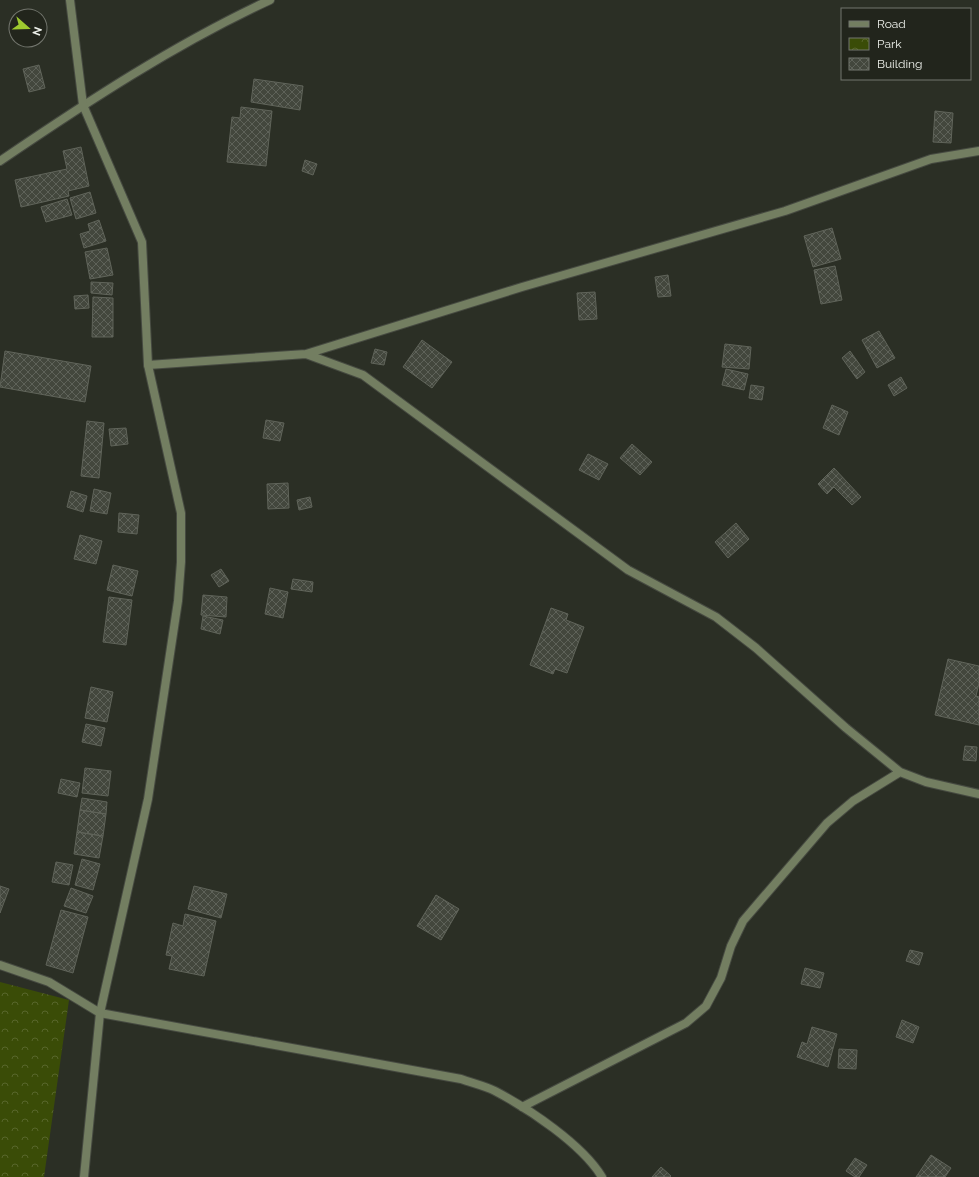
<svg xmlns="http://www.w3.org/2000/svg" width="979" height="1177" font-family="Raleway,sans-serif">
<defs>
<pattern id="park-crowns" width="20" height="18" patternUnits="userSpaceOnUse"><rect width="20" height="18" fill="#3a4c07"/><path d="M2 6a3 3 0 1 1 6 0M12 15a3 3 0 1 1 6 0" fill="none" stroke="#57662b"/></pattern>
<pattern id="building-cross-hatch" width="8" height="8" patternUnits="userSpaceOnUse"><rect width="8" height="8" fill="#43473d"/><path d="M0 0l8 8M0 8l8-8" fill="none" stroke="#5e6259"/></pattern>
</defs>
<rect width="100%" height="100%" fill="#2b2f25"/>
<!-- park -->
<path fill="url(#park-crowns)" d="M0,982l69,18 -25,177h-44z"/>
<!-- building -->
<path fill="url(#building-cross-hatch)" stroke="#60645a" d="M39,65l6,23 -16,4 -6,-23z
M254,79l49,7 -3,24 -49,-8z
M241,107l31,4 -6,55 -39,-4 5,-45 8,1z
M935,111l18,2 -2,30 -18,-1z
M81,147l8,39 -21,5 1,5 -48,11 -6,-27 52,-11 -4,-18z
M305,160l12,4 -4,11 -11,-4z
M90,192l6,21 -20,6 -6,-21z
M67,199l5,16 -26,7 -5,-15z
M99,220l7,21 -22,7 -4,-14 10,-3 -2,-7z
M832,228l9,31 -28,8 -9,-31z
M107,248l6,27 -23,4 -5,-27z
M835,266l7,34 -21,4 -7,-34z
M668,275l3,21 -13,1 -3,-20z
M91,282l22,1 -1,12 -21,-2z
M595,292l2,27 -18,1 -2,-27z
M88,295l1,13 -14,1 -1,-13z
M93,297l20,1v39h-21z
M879,331l16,27 -18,10 -15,-28z
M422,340l30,22 -20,26 -29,-21z
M725,344l26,3 -2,22 -27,-2z
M375,349l12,3 -3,13 -13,-2z
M5,351l86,15 -6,36 -85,-15z
M850,351l15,21 -8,7 -15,-21z
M726,369l22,5 -4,16 -22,-5z
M901,377l6,11 -13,8 -6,-11z
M751,385l13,2 -2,13 -13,-2z
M832,405l16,7 -9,23 -16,-7z
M266,420l18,3 -4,18 -17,-3z
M87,421l17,2 -5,55 -18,-2z
M126,428l2,16 -17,2 -2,-17z
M632,444l20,18 -12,13 -20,-17z
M588,454l20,10 -9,16 -20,-10z
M834,468l27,29 -9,8 -18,-18 -7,7 -9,-10z
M288,483l1,25 -21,1 -1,-25z
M94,489l17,4 -4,21 -17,-3z
M71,491l16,5 -4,16 -16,-5z
M310,497l2,10 -13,3 -2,-10z
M119,513l20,2 -2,19 -19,-2z
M736,523l13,16 -21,19 -13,-16z
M80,535l22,6 -6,23 -22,-5z
M113,565l25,6 -6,25 -25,-6z
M221,569l8,12 -10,6 -8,-12z
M293,579l20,3 -1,10 -21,-3z
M270,588l18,4 -5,26 -18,-4z
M203,595l24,2 -1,20 -25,-2z
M109,597l23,3 -6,45 -23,-3z
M551,608l17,6 -2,6 18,7 -17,46 -12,-4 -2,5 -23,-9z
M203,616l20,4 -3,14 -19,-5z
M948,659l31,7v17l-3,13 3,1v28l-44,-10z
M91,687l22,5 -6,30 -22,-4z
M86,724l19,4 -4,18 -19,-4z
M965,746l12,1 -1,14 -13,-1z
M85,768l26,3 -3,25 -26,-3z
M61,779l19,4 -3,14 -19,-4z
M82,798l25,4 -1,12 -26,-4z
M80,810l26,4 -3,22 -26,-4z
M77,832l26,4 -4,22 -25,-4z
M82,859l18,5 -7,26 -18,-5z
M56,862l17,3 -4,20 -17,-3z
M0,886l9,3 -9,24z
M194,886l33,8 -6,24 -33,-9z
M71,888l22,8 -7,17 -22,-7z
M436,895l23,14 -18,31 -24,-14z
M61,910l27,7 -15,56 -27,-8z
M185,914l31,7 -12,55 -35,-7 3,-13 -6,-1 7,-32 10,3z
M910,950l13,3 -4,12 -13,-4z
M805,968l19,5 -4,15 -19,-4z
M902,1020l17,7 -6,16 -17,-6z
M812,1027l25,7 -9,33 -31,-10 5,-15 5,2z
M839,1049l18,1 -1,19 -18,-1z
M931,1155l20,13 -6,9h-29z
M855,1158l12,7 -8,12h-4l-9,-6z
M661,1167l10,9 -1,1h-18z"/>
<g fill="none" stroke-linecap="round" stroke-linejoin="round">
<defs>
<path id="minor" d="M0,161c87,-59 175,-117 270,-161
M306,354l216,-67 263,-76 146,-52 48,-8
M148,365l158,-11 57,21 265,195 88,47 40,31 90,80 54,44 26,10 53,12
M0,965l49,17 51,31 361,66c11,4 24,7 34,12 34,18 87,53 107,86
M522,1107l164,-84 20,-17 15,-28 10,-32 12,-25 84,-98 26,-22 47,-29"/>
<path id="tertiary" d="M70,0l13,105 59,137 6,123 33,148v49l-3,39 -30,198 -48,214 -16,164"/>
</defs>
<!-- minor casing -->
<use href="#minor" stroke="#464a41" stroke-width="10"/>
<!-- tertiary casing -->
<use href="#tertiary" stroke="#464a41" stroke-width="10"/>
<!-- minor -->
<use href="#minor" stroke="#737e61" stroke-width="8"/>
<!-- tertiary -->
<use href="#tertiary" stroke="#737e61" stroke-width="8"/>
</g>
<!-- legend -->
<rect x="841" y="8" width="130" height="72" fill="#22251c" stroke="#73766e"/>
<rect x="849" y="21" width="20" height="6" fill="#737e61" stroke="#73766e"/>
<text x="877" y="28" font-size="12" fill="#edf0ea">Road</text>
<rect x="849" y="38" width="20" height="12" fill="url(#park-crowns)" stroke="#73766e"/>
<text x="877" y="48" font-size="12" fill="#edf0ea">Park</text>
<rect x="849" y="58" width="20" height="12" fill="url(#building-cross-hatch)" stroke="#73766e"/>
<text x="877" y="68" font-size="12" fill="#edf0ea">Building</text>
<!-- north arrow -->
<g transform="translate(28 28) rotate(110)"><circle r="19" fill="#22251c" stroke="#73766e"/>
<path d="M0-3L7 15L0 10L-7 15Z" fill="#9eca2f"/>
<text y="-6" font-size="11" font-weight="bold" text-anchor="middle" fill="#edf0ea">N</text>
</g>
</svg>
